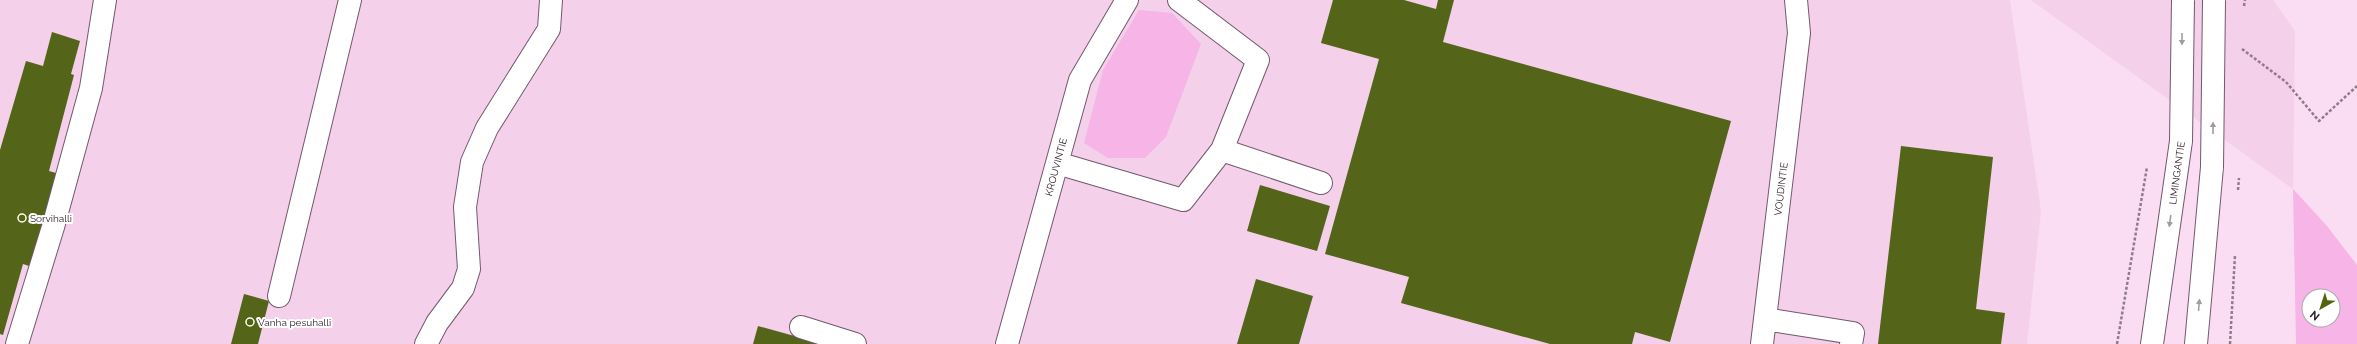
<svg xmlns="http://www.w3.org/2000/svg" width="2357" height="344" font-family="Raleway,sans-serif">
<rect width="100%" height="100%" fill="#faddf2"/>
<!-- built -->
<path fill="#f4d0eb" d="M0,0h2010l31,211 -14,133h-2027z
M2031,0h242l22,31 -2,158z"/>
<!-- green -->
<path fill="#f6b4e7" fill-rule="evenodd" d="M1139,10l33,3 29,31 -35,93 -21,21h-37l-24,-15 19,-73z
M2293,189l34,37 30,39v79h-61zM2309,296h24v24h-24z"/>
<!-- building -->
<path fill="#546418" d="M1333,0h71l32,9 2,-9h16l-11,42 288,79 -61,221 -35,-10 -3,12h-82l-149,-41 8,-26 -84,-23 54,-195 -58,-16z
M52,32l28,9 -9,33 3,1 -25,96 7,2 -24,94 -9,-3 -20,71 -3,-1v-184l26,-89 17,5z
M1901,146l92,11 -17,152 29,4 -4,31h-123z
M1260,185l70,21 -13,45 -70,-20z
M1256,279l57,17 -14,48h-62z
M244,294l25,7 -11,43h-27z
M758,326l65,18h-70z"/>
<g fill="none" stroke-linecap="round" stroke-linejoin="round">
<defs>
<path id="minor" d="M1222,150l99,33
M1057,163l126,37 39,-50 36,-90 -79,-60
M279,296l71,-296
M1765,319l88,14 -2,11
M801,327l54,17
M17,344l36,-117 38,-139 14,-88
M426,344l11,-21 26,-35 6,-19 -4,-62 7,-45 15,-34 62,-99 2,-29
M1007,344l73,-264 47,-80
M1762,344l37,-311 -3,-33"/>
<path id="major" d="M2152,344l29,-203
M2196,344l16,-177"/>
</defs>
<!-- minor casing -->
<use href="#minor" stroke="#72596c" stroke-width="24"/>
<!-- major casing -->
<use href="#major" stroke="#72596c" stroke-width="24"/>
<!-- path -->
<path stroke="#8f7b89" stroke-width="2.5" stroke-dasharray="3 2" stroke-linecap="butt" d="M2242,49l44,33 33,39 38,-35
M2117,344l30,-177
M2230,344l5,-89"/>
<!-- minor -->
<use href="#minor" stroke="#fff" stroke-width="22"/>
<!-- major -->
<use href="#major" stroke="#fff" stroke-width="22"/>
<defs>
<path id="major-bridge" d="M2181,141l2,-141
M2212,167l2,-167"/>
</defs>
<!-- major-bridge casing -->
<use href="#major-bridge" stroke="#72596c" stroke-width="24" stroke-linecap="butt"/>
<!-- path-bridge -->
<path stroke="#8f7b89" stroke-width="2.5" stroke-dasharray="3 2" stroke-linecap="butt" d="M2244,6l1,-6
M2238,190l1,-12"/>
<!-- major-bridge -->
<use href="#major-bridge" stroke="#fff" stroke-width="22"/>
</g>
<!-- one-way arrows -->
<defs><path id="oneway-solid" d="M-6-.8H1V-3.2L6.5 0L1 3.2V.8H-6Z"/></defs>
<g fill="#a19ca0">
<use href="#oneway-solid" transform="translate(2182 39) rotate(90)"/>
<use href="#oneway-solid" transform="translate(2213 128) rotate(-90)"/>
<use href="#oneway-solid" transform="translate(2170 221) rotate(98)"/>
<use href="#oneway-solid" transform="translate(2199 305) rotate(-85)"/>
</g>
<!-- markers -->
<g fill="#54640b" stroke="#fff" stroke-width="1.5">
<circle cx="22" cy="218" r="4"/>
<circle cx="250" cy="322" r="4"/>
</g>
<g text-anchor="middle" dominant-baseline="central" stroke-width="4" stroke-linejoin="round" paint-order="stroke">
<!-- street labels -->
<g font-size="10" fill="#2e232b" stroke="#fff">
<text transform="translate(1056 167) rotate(-75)">KROUVINTIE</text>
<text transform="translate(2177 173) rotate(-82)">LIMINGANTIE</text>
<text transform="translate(1781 189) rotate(-83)">VOUDINTIE</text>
</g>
<!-- poi labels -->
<g font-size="10" fill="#2e232b" stroke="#fff" text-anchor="start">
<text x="30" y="218">Sorvihalli</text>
<text x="258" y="322">Vanha pesuhalli</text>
</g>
</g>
<!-- north arrow -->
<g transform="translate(2321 308) rotate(219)"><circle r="19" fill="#ffffff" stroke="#aba7aa"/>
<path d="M0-3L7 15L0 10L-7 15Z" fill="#54640b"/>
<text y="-6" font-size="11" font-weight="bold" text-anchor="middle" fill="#2e232b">N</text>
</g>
</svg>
